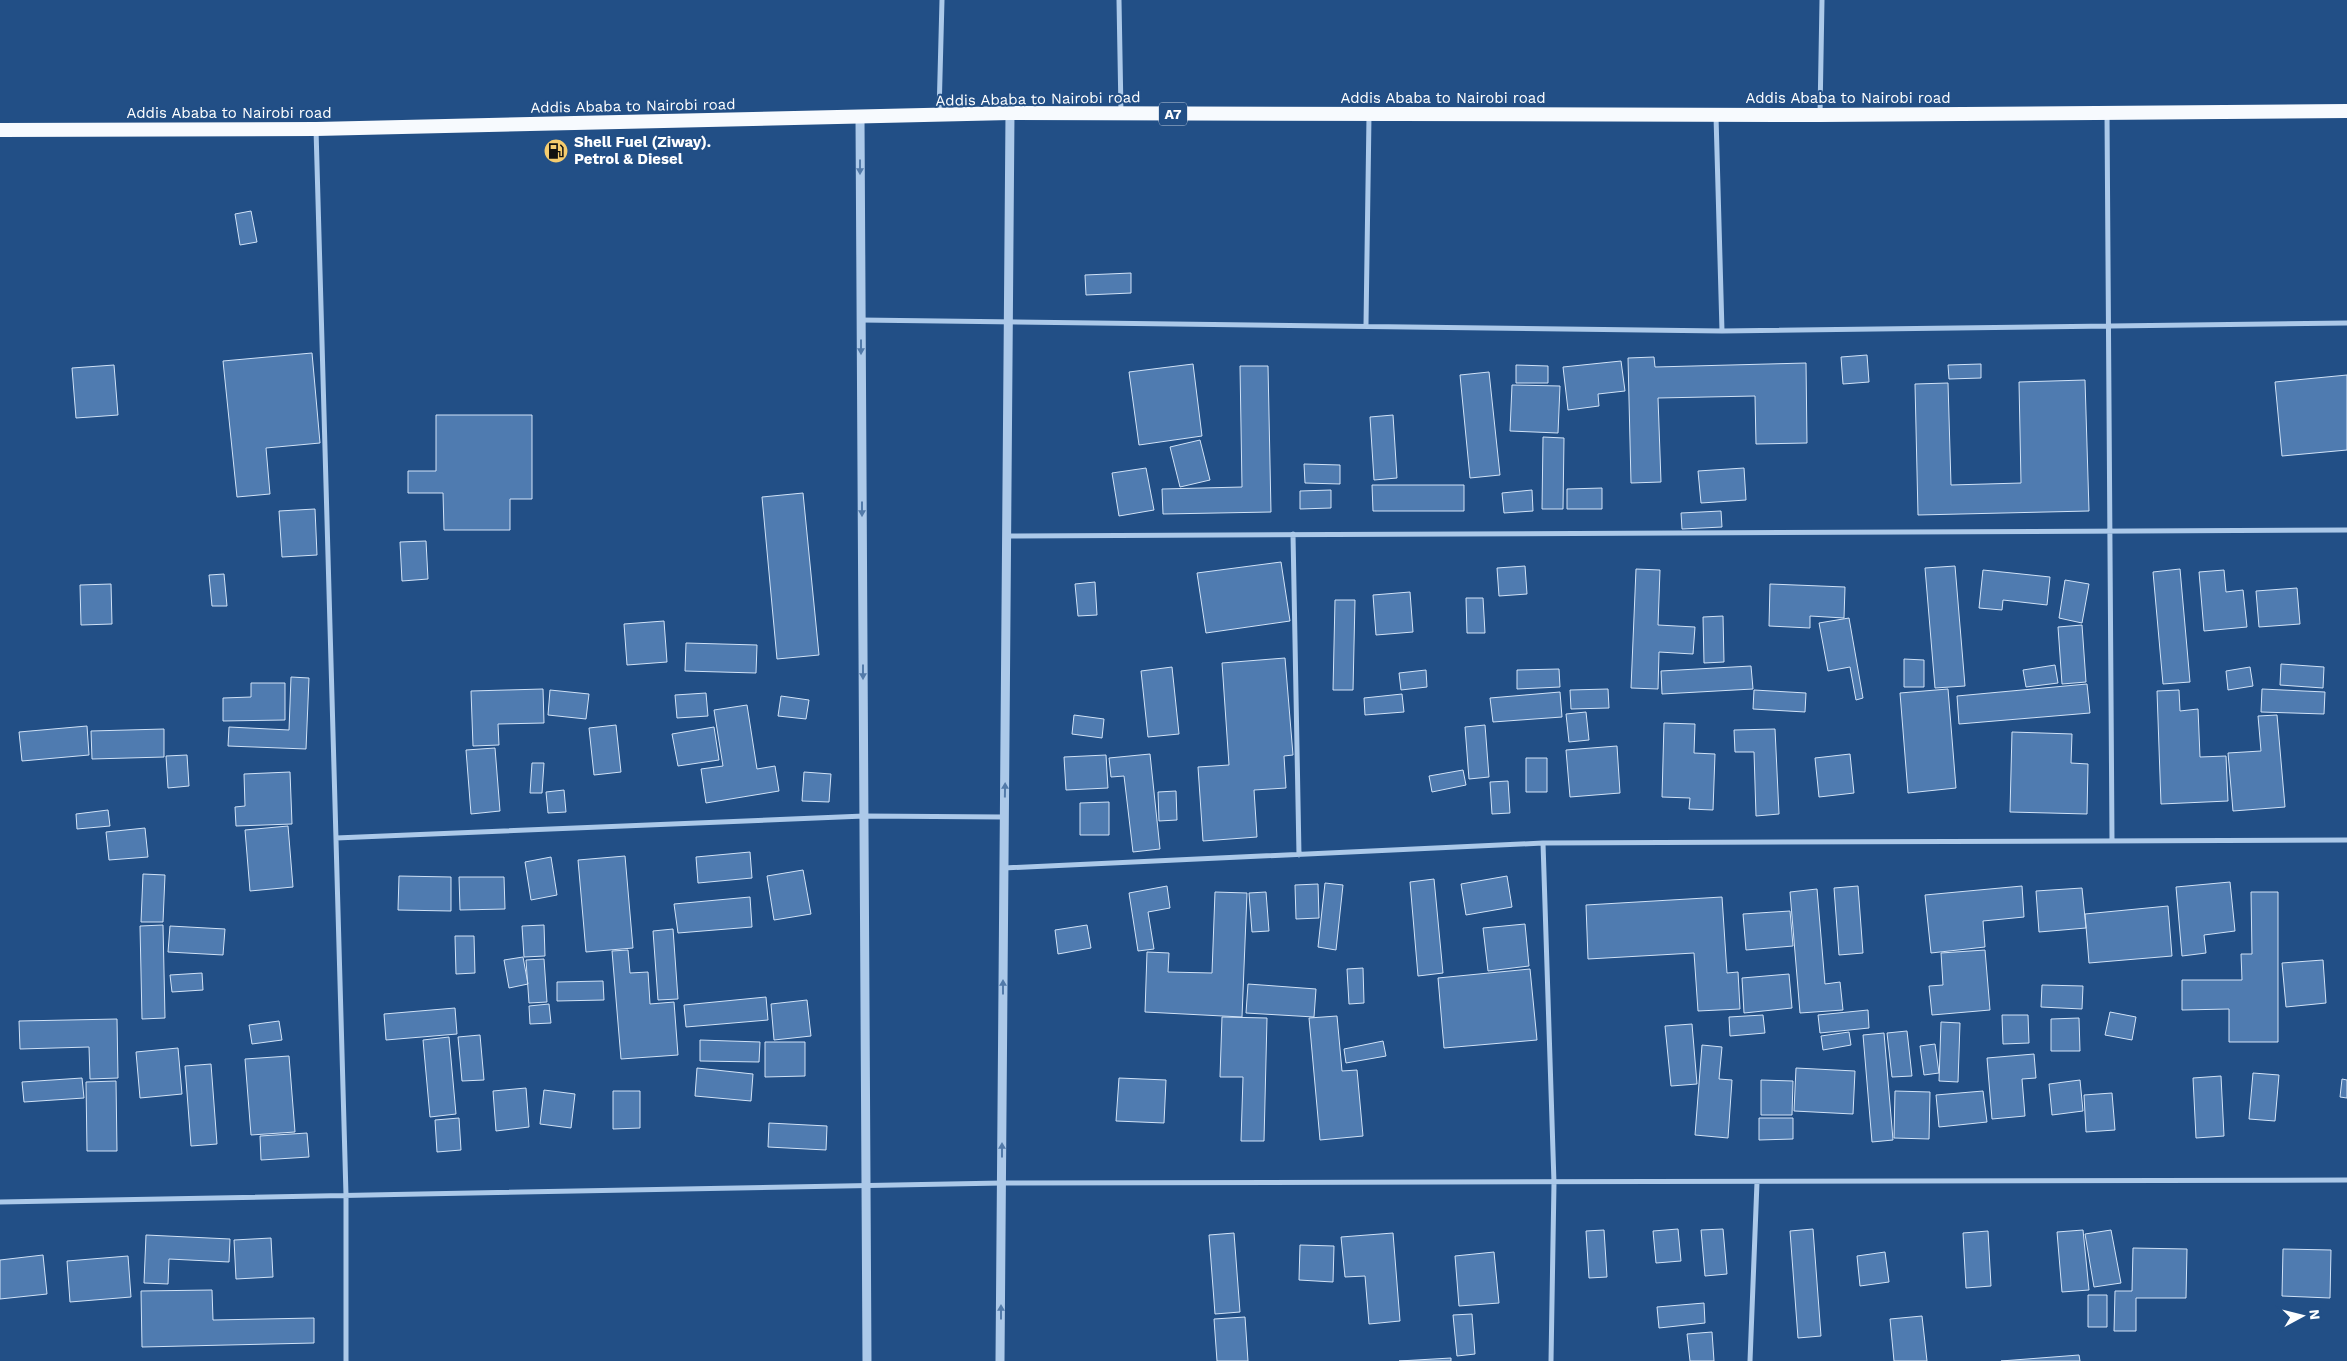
<svg xmlns="http://www.w3.org/2000/svg" width="2347" height="1361" font-family="'Work Sans',sans-serif">
<rect width="100%" height="100%" fill="#224f86"/>
<!-- building -->
<path fill="#4f7bb0" stroke="#d0e2f7" d="M251,211l6,31 -17,3 -5,-31z
M1131,273v20l-45,2 -1,-20z
M312,353l8,90 -54,5 4,46 -33,3 -14,-136z
M1867,355l2,27 -26,2 -2,-27z
M1654,357l1,10 151,-4 1,80 -51,1 -1,-48 -97,2 3,84 -30,1 -3,-125z
M1621,361l4,30 -27,3 1,12 -31,4 -5,-43z
M1193,364l9,72 -63,9 -10,-73z
M1981,364v14l-32,1 -1,-14z
M114,365l4,50 -42,3 -4,-50z
M1516,365l32,1v17h-32z
M1240,366h28l3,146 -108,2 -1,-25 80,-2z
M1489,372l11,103 -30,3 -10,-103z
M2347,375v75l-65,6 -7,-74z
M2085,380l4,131 -171,4 -3,-131 33,-1 3,102 70,-2 -2,-101z
M1512,385l48,1 -2,47 -48,-2z
M436,415h96v84h-22v31h-66l-1,-37h-35v-22h28z
M1393,415l4,63 -23,2 -4,-63z
M1543,437l21,1 -1,71h-21z
M1200,440l10,40 -30,7 -10,-40z
M1304,464l36,1v19l-35,-1z
M1146,468l8,42 -35,6 -7,-43z
M1744,468l2,32 -45,3 -3,-32z
M1372,485h92v26h-91z
M1602,488v21h-35v-20z
M1331,490v18l-31,1v-18z
M1532,490l1,21 -29,2 -2,-20z
M803,493l16,162 -42,4 -15,-162z
M315,509l2,46 -35,2 -3,-46z
M1721,511l1,16 -40,2 -1,-16z
M426,541l2,38 -26,2 -2,-39z
M1281,562l9,59 -84,12 -9,-60z
M1525,566l2,28 -28,2 -2,-28z
M1955,566l10,120 -30,2 -10,-120z
M1636,569l24,1 -2,55 37,2 -2,27 -34,-2 -1,37 -27,-1z
M2180,569l10,113 -27,2 -10,-112z
M1983,570l67,7 -3,28 -44,-5 -1,10 -23,-2z
M2224,570l2,22 17,-2 4,37 -43,4 -5,-59z
M224,574l3,32h-15l-3,-31z
M2065,580l24,4 -7,39 -23,-5z
M1095,582l2,33 -19,1 -3,-32z
M111,584l1,40 -31,1 -1,-40z
M1770,584l75,3 -1,31 -34,-2v12l-41,-2z
M2297,588l3,36 -41,3 -3,-36z
M1410,592l3,40 -37,3 -3,-40z
M1466,598h17l2,35h-18z
M1335,600h20l-2,90h-20z
M1723,616l1,46 -20,1 -1,-46z
M1849,618l14,80 -7,2 -6,-33 -22,4 -9,-48z
M664,621l3,41 -40,3 -3,-41z
M2082,625l4,57 -24,2 -4,-57z
M686,643l71,2 -1,28 -71,-2z
M1285,658l8,97 -9,1 2,32 -32,2 3,47 -54,4 -5,-74 31,-2 -7,-102z
M1904,659l20,1v27h-20z
M2281,664l43,3 -1,21 -43,-3z
M2055,665l3,18 -32,4 -3,-17z
M1751,666l2,23 -91,5 -1,-23z
M1172,667l7,67 -31,3 -7,-66z
M2250,667l3,19 -25,4 -2,-19z
M1559,669l1,18 -43,2v-19z
M1426,670l1,17 -26,3 -2,-17z
M291,677l18,1 -3,71 -78,-3 1,-19 60,3z
M251,683h34v37l-62,1v-23l28,-1z
M2087,684l3,29 -131,11 -2,-28z
M543,689l1,34 -46,1 1,21 -26,1 -2,-55z
M1608,689l1,19 -38,1 -1,-19z
M1948,689l8,99 -48,5 -8,-100z
M2262,689l63,3 -1,22 -63,-2z
M550,690l39,4 -3,25 -38,-4z
M1754,690l52,3 -1,19 -52,-3z
M2179,690l1,21 18,-2 2,48 26,-1 2,45 -67,3 -4,-113z
M1560,692l2,25 -69,5 -3,-24z
M706,693l2,23 -31,2 -2,-23z
M1402,694l2,18 -39,3 -1,-17z
M781,696l28,4 -3,19 -28,-3z
M747,705l10,64 18,-3 4,25 -73,12 -5,-34 22,-3 -9,-56z
M1586,712l3,28 -20,2 -3,-28z
M1074,715l30,4 -2,19 -30,-4z
M2277,715l8,92 -52,4 -5,-58 33,-2 -3,-35z
M1664,723l31,1 -1,29 21,1 -2,56 -24,-1 1,-11 -28,-1z
M616,725l5,47 -27,3 -5,-47z
M1485,725l4,52 -20,2 -4,-52z
M87,726l2,29 -67,6 -3,-29z
M714,727l5,33 -41,6 -6,-32z
M164,729v28l-72,2 -1,-28z
M1775,729l4,85 -23,2 -2,-64h-19l-1,-22z
M2012,732l60,2 -1,29 17,1 -1,50 -77,-2z
M1617,746l3,47 -50,4 -4,-47z
M495,748l5,63 -29,3 -5,-64z
M1150,754l10,95 -27,3 -9,-76 -13,1 -2,-19z
M1850,754l4,39 -35,4 -4,-39z
M187,755l2,31 -21,2 -2,-32z
M1106,755l2,33 -42,2 -2,-33z
M1526,758h21v34h-21z
M532,763h12l-2,30h-12z
M1463,770l3,15 -34,7 -3,-16z
M290,772l2,52 -56,2 -1,-19 10,-1 -1,-32z
M804,772l27,2 -2,28 -27,-1z
M1508,781l2,32 -18,1 -2,-32z
M564,790l2,22 -18,1 -2,-21z
M1176,791l1,29 -18,1 -1,-29z
M1109,802v33h-29v-32z
M108,810l2,16 -33,3 -1,-15z
M288,826l5,61 -43,4 -5,-61z
M145,828l3,29 -39,3 -3,-28z
M750,852l2,26 -54,5 -2,-26z
M625,856l8,92 -47,4 -8,-92z
M551,857l6,38 -26,5 -6,-38z
M803,870l8,44 -37,6 -7,-44z
M143,874l22,1 -2,47h-22z
M399,876l52,1v34l-53,-1z
M1507,876l5,31 -46,8 -5,-31z
M459,877h45l1,32 -45,1z
M1434,879l9,94 -25,3 -8,-94z
M2230,882l5,49 -31,4 2,18 -24,3 -6,-69z
M1325,883l18,2 -7,65 -18,-3z
M1318,884l1,34 -23,1 -1,-34z
M1167,886l3,22 -22,4 6,37 -16,2 -9,-58z
M1858,886l5,67 -24,2 -5,-67z
M2022,886l2,31 -41,4 2,26 -54,6 -6,-58z
M2082,888l4,40 -47,4 -3,-41z
M1817,889l8,95 15,-2 3,28 -43,3 -10,-121z
M1215,892l32,1 -5,124 -97,-5 2,-60 22,1 -1,19 44,1z
M1266,892l3,39 -17,1 -3,-39z
M2251,892h27v150h-49v-33l-47,1v-30h60l-1,-26h11z
M750,897l2,30 -74,6 -4,-29z
M1722,897l5,76 11,-1 2,37 -42,2 -4,-58 -106,6 -2,-54z
M2168,906l4,50 -83,7 -4,-49z
M1790,911l3,35 -47,4 -3,-36z
M1525,924l4,42 -41,5 -5,-43z
M163,925l2,93 -23,1 -2,-93z
M544,925l1,31 -21,1 -2,-31z
M1087,925l4,23 -33,6 -3,-24z
M170,926l55,3 -2,26 -55,-3z
M673,929l5,70 -20,1 -5,-69z
M455,936h19l1,37 -19,1z
M628,950l2,23 18,-1 2,32 24,-2 4,53 -57,4 -9,-108z
M1985,950l5,60 -58,5 -3,-29 14,-1 -2,-32z
M523,957l5,27 -19,4 -5,-28z
M544,959l3,43 -18,1 -3,-43z
M2323,960l3,43 -40,4 -4,-44z
M1363,968l1,35 -15,1 -2,-35z
M1530,969l7,71 -93,8 -6,-70z
M202,973l1,17 -31,2 -2,-17z
M1789,974l3,34 -48,5 -2,-35z
M603,981l1,19 -47,1v-19z
M1248,984l68,5 -2,28 -68,-4z
M2042,985l41,1 -1,23 -41,-2z
M766,997l2,23 -82,7 -2,-22z
M807,1000l4,36 -37,4 -3,-36z
M549,1004l2,19 -21,1 -1,-18z
M455,1008l2,26 -71,6 -2,-26z
M1868,1010l1,18 -49,5 -2,-18z
M2110,1012l26,5 -4,23 -27,-5z
M1763,1015l2,18 -35,3 -1,-19z
M2002,1015h26l1,28 -26,1z
M1337,1016l5,55 15,-1 6,66 -43,4 -11,-122z
M1222,1017l45,1 -3,123h-23l2,-64h-23z
M2079,1018l1,33h-29v-32z
M117,1019l1,59 -28,1 -1,-32 -69,2 -1,-28z
M279,1021l3,19 -30,4 -3,-19z
M1941,1022l19,1 -2,59 -19,-1z
M1692,1024l5,60 -26,2 -6,-60z
M1907,1031l5,45 -20,1 -5,-44z
M1849,1032l2,13 -28,5 -2,-14z
M1884,1033l9,107 -21,2 -9,-107z
M480,1035l4,45 -22,1 -4,-44z
M449,1037l7,77 -26,3 -7,-77z
M700,1040l60,2 -1,20 -59,-1z
M1383,1041l3,15 -40,7 -2,-14z
M765,1042h40v34l-40,1z
M1935,1044l4,29 -15,2 -4,-29z
M1702,1045l20,2 -3,32 13,1 -4,58 -33,-3z
M178,1048l4,46 -42,4 -4,-46z
M2034,1054l2,24 -14,1 3,37 -33,3 -5,-61z
M289,1056l6,76 -44,3 -6,-76z
M211,1064l6,80 -26,2 -6,-80z
M697,1068l56,6 -2,27 -56,-5z
M1796,1068l59,3 -2,43 -59,-3z
M2253,1073l26,2 -4,46 -26,-2z
M2221,1076l3,60 -28,2 -3,-60z
M82,1078l2,20 -60,4 -2,-20z
M1119,1078l47,2 -2,43 -48,-2z
M2342,1079l5,1v18l-7,-1z
M1761,1080l32,1 -1,34h-31z
M2080,1080l3,31 -31,4 -3,-31z
M116,1081l1,70h-30l-1,-69z
M526,1088l3,39 -33,4 -3,-40z
M544,1090l31,4 -4,34 -31,-4z
M613,1091h27v37l-27,1z
M1895,1091l35,1 -1,47 -35,-1z
M1983,1091l4,31 -48,5 -3,-32z
M2112,1093l3,37 -29,2 -2,-37z
M459,1118l2,32 -24,2 -2,-32z
M1759,1118h34v21l-34,1z
M769,1123l58,3 -1,24 -58,-3z
M307,1133l2,24 -48,3 -1,-24z
M1678,1229l3,32 -25,2 -3,-32z
M1723,1229l4,45 -22,2 -4,-46z
M1813,1229l8,107 -23,2 -8,-107z
M1604,1230l3,47 -18,1 -3,-47z
M2083,1230l6,60 -27,2 -5,-60z
M2111,1230l10,53 -27,4 -9,-53z
M1988,1231l3,55 -25,2 -3,-55z
M1234,1233l6,79 -25,2 -6,-79z
M1393,1233l7,88 -31,3 -4,-48 -20,1 -4,-40z
M146,1235l84,4 -1,23 -60,-3 -1,25 -24,-1z
M271,1238l2,39 -37,2 -2,-39z
M1300,1245l34,1 -1,36 -34,-2z
M2133,1248l54,1 -1,49h-50v33h-22l1,-40h17z
M2283,1249l48,1 -1,48 -48,-2z
M1494,1252l5,51 -40,3 -4,-50z
M1885,1252l4,30 -29,4 -3,-30z
M43,1255l4,39 -47,5v-39z
M128,1256l3,41 -61,5 -3,-41z
M212,1290l1,30 101,-2v25l-172,4 -1,-56z
M2088,1295h19v32h-19z
M1704,1303l1,20 -46,5 -2,-21z
M1472,1314l3,40 -18,2 -4,-41z
M1922,1316l5,45h-33l-4,-42z
M1245,1317l3,44h-31l-3,-42z
M1712,1332l2,29h-24l-3,-27z
M2079,1355l1,6h-79z
M1451,1358v3h-52z"/>
<g fill="none" stroke-linecap="round" stroke-linejoin="round">
<!-- minor -->
<path stroke="#acc9e9" stroke-width="5" d="M1119,0l2,112
M939,114l3,-114
M1820,114l2,-114
M2107,114l5,726
M1716,116l6,215
M316,129l30,1066v166
M861,320l861,11 625,-8
M1366,325l3,-209
M1293,534l6,321
M1007,536l1340,-6
M336,838l528,-22 140,1
M1543,843l11,340 -3,178
M1004,868l539,-25 804,-3
M0,1202l1002,-19 1345,-3
M1750,1361l7,-179"/>
<!-- tertiary -->
<path stroke="#acc9e9" stroke-width="9" d="M860,118l7,1243
M1000,1361l10,-1248"/>
<!-- trunk -->
<path stroke="#f7fafe" stroke-width="14" d="M0,130l316,-1 694,-16 810,2 527,-4"/>
</g>
<!-- one-way arrows -->
<defs><path id="oneway-solid" d="M-6-.8H1V-3.2L6.5 0L1 3.2V.8H-6Z" transform="scale(1.25)"/></defs>
<g fill="#527aa9">
<use href="#oneway-solid" transform="translate(860 167) rotate(90)"/>
<use href="#oneway-solid" transform="translate(861 347) rotate(90)"/>
<use href="#oneway-solid" transform="translate(862 509) rotate(90)"/>
<use href="#oneway-solid" transform="translate(863 672) rotate(90)"/>
<use href="#oneway-solid" transform="translate(1005 790) rotate(-89)"/>
<use href="#oneway-solid" transform="translate(1003 987) rotate(-90)"/>
<use href="#oneway-solid" transform="translate(1002 1150) rotate(-90)"/>
<use href="#oneway-solid" transform="translate(1001 1312) rotate(-90)"/>
</g>
<!-- icons -->
<defs>
<symbol id="fuel-disc" viewBox="-11 -11 22 22"><circle r="9.5" fill="#f5cc6e" stroke="#224f86"/><path d="M-5.5-6h7V0h2V4h1.3V-2.5L3-4.5l.8-.8L6-3V5H2.5V1h-1V6h-7ZM-4.2-4.7v3.2H.2V-4.7Z" fill="#111"/></symbol>
</defs>
<g fill-rule="evenodd">
<use href="#fuel-disc" x="542" y="137" width="28" height="28"/>
</g>
<g text-anchor="middle" dominant-baseline="central" stroke-width="4" stroke-linejoin="round" paint-order="stroke">
<!-- shield labels -->
<rect fill="#224f86" stroke="#bdcadb" stroke-width="1" x="1159" y="102.5" width="28" height="23" rx="4"/>
<g font-size="14" font-weight="bold" fill="#fff">
<text x="1173" y="114">A7</text>
</g>
<!-- street labels -->
<g font-size="15" fill="#fff" stroke="#224f86">
<text x="1443" y="98">Addis Ababa to Nairobi road</text>
<text x="1848" y="98">Addis Ababa to Nairobi road</text>
<text transform="translate(1038 99) rotate(-1)">Addis Ababa to Nairobi road</text>
<text transform="translate(633 106) rotate(-1)">Addis Ababa to Nairobi road</text>
<text x="229" y="113">Addis Ababa to Nairobi road</text>
</g>
<!-- poi labels -->
<g font-size="15" font-weight="bold" fill="#fff" stroke="#224f86" text-anchor="start">
<text x="574" y="142">Shell Fuel (Ziway).<tspan x="574" dy="17">Petrol &amp; Diesel</tspan></text>
</g>
</g>
<!-- north arrow -->
<g transform="translate(2302 1316) rotate(83)" stroke="#224f86" stroke-width="4" paint-order="stroke">
<path d="M0-4L9 19L0 12L-9 19Z" fill="#ffffff"/>
<text y="-8" font-size="14" font-weight="bold" text-anchor="middle" fill="#ffffff">N</text>
</g>
</svg>
